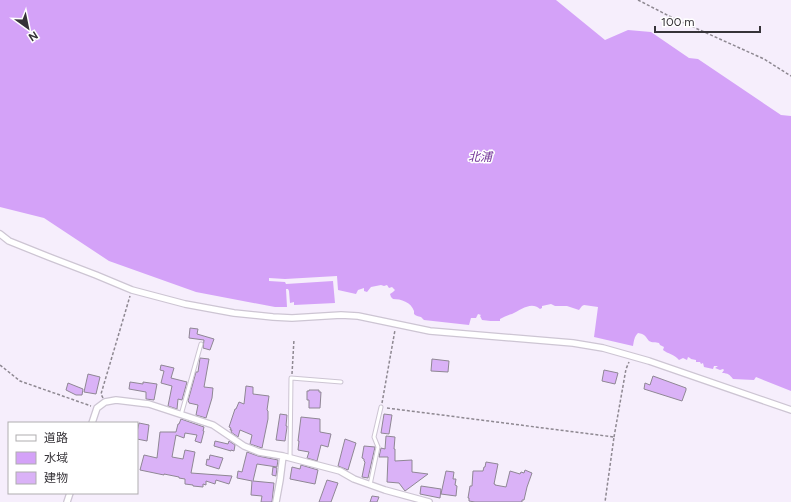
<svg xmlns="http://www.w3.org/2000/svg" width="791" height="502" font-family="Figtree,'Noto Sans JP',sans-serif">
<rect width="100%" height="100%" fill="#f6eefc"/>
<!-- water -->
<path fill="#d4a2f8" d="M0,0h556l49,40 23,-10 23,2 38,26 9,1 83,56 10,1v275l-35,-14 -2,3 -21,-1c-3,-4 -5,-6 -11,-6l2,-3 -1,-1 -3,1 -5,-2 3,-2h-4l-1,3 -9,-2 -1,-4 -2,1 -1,-2h-4v-2l-5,-1 -1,-1 -2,-1 -1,3 -4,-2 -4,2c-5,-6 -11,-6 -16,-10l1,-3 -4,-2 -1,-2c-3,-1 -7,0 -10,-2 -4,-5 -4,-7 -11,-8 -4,4 -4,8 -5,13l-39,-9 4,-30 -14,-2 -2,1 -3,4 -12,-4h-12l-4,-2 -9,2v2l-2,1c-9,-8 -19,1 -28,5 -4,1 -8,3 -12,5v2c-7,0 -12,0 -18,-1l-2,-4 1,-1 -3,-1 -2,4h-5l-2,7 -45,-5 -3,-3c-3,-1 -5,-1 -7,-3 0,-1 0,-2 0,-3 -3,-9 -13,-12 -21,-12l-2,-2 -1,-3 3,-2 2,-2 -3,-3 -3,1 -2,-3 -3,1 -3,-1 -10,2 -4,5 -3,-1v-3l-6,2 -2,4 -18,-4 -1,-14 -52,3 -16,-1v3l16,1 1,2 47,-3 2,22 -41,2v-3l-4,1 -1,-12 -1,-2h-2l1,18h-12l-79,-15 -87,-31 -65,-43 -44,-11z"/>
<!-- building -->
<path fill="#dab2f7" stroke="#8f8794" d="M190,328l8,1 -1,5 17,5 -4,11 -7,-2 1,-8 -15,-2z
M200,358l9,1 -5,28 9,1 -1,10 -6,20 -10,-3 2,-10 -9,-2v-1l-1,-1 8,-29h2z
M432,359l17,2 -1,11 -17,-1z
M161,365l13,3 -3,10 16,4 -5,18 -4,-1 -1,10 -9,-3 4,-20 -11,-3 3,-12 -4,-1z
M604,370l14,3 -3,11 -13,-3z
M88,374l12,3 -4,17 -12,-2z
M653,376l33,12v2l-4,11 -38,-12 1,-6 5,2z
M130,382l13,2v-2l14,2 -3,16 -8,-1v-7l-17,-3z
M68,383l15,6 -1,6h-6l-10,-5z
M246,386l7,1v7l16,2 -2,14 1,1v8l-6,29 -12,-4 2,-9 -12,-5 -2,7 -7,-5 1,-2h-2l1,-2 -2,-1 6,-18h1l3,-7 5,2z
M309,390h10v2h2l-1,16h-11v-8h-2v-9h2z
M280,414l7,1 -1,11h1v1l-2,14 -9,-1z
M384,414l8,1 -3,19 -8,-1z
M301,417l19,2v13l11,2 -3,13 -7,-2 -4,16 -10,-3 2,-6 -11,-2 1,-9h-1z
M181,419l23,8 -1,4h1l-3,12 -6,-2 2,-6 -12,-2 -1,5 -8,-3 -4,22 11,2 2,-9 10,2 -4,21 41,3 -3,8 -13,-4 -1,4 -9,-3v4l-3,-1v3l-10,-1v-1l-8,-1v-5l-6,-1v-1l-15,-3v1l-24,-5 4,-15 13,3 3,-26h16l2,-8h1z
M139,423l10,2 -2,16 -10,-2v-7z
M386,436l9,1 -1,12h1v12l17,-1v12l16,2 -23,17 -6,-8 -12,-1 1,-25h-9l2,-9 4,1z
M345,439l11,4 -8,27 -10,-4z
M215,441l13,3 1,-3 6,4 -1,6 -3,-1v1l-17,-5z
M364,446l11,1 -7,31 -6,-1 3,-15 -1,-1v-2l-2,-1z
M247,452l11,4 20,4 -1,7 -20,-3 -4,17 21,2 -2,19h-11l1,-6 -11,-1 1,-14 -15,-3 1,-7 4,1z
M210,455l13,3 -4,11 -13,-4 1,-6 2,1z
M486,462l12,2 -4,20h1v1l11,2 4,-16 10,3 1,-2 3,1 1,-3 7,3 -5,14 -3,13h-2v2h-47l-6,-1v-3h-1l2,-12h2l1,-15h10l1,-4h1z
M301,465l17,5 -3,14 -25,-5 2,-12 8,2z
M273,467l4,1 -1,8 -4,-1z
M446,471l8,1 -1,7h3l-1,6 2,1 -1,10 -15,-2z
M327,480l11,3 -7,19h-12z
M421,486l20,3 -1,9 -20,-4z
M372,496l7,1 -2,5h-7z"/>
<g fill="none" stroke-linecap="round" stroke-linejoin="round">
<defs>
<path id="lane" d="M181,415l20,-71
M290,458l1,-80 50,4
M370,485l8,-38 -4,-10 7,-30"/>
<path id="street" d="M0,234l9,7 40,16 47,18 36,15 53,14 49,9 39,4 19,1 49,-3 17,1 72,15 143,12 30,5 46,13 142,49
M92,423l5,-15 8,-6 11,-2 33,4 64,21 31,21 15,6 24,4 57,15 14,8 31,11 44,12
M67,502l3,-9
M276,502l4,-22 3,-24"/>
</defs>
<!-- lane casing -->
<use href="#lane" stroke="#cdc5d3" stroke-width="5"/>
<!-- street casing -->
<use href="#street" stroke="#cdc5d3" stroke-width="8"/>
<!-- path -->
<path stroke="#8e8891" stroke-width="1.5" stroke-dasharray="3 2" stroke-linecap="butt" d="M638,0l33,17 93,42 27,17
M0,365l20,16 71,25
M292,374l2,-35
M103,398l-2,-4 29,-98
M382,403l13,-73
M387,408l227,29 -9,65
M614,437l12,-68 3,-7"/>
<!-- lane -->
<use href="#lane" stroke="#fff" stroke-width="3"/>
<!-- street -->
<use href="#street" stroke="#fff" stroke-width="5.5"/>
</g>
<g text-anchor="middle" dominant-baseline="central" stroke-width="3" stroke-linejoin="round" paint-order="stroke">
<!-- water labels -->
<g font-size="12" font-style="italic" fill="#733598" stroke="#fff">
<text x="480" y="157">北浦</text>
</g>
</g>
<!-- legend -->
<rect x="8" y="422" width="130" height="72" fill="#ffffff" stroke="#afadaf"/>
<rect x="16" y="435" width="20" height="6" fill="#ffffff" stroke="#afadaf"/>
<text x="44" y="442" font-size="12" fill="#363338">道路</text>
<rect x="16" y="452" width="20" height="12" fill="#d4a2f8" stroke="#afadaf"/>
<text x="44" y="462" font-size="12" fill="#363338">水域</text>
<rect x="16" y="472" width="20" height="12" fill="#dab2f7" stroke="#afadaf"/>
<text x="44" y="482" font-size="12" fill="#363338">建物</text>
<!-- north arrow -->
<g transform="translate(28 28) rotate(147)" stroke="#ffffff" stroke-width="3" paint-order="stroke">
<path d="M0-3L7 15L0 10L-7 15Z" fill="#363338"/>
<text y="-6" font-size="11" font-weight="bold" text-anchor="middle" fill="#363338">N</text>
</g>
<!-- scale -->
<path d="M655 26v6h105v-6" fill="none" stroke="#363338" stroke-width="2"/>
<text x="661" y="26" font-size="12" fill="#363338" stroke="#ffffff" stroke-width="3" paint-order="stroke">100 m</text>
</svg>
